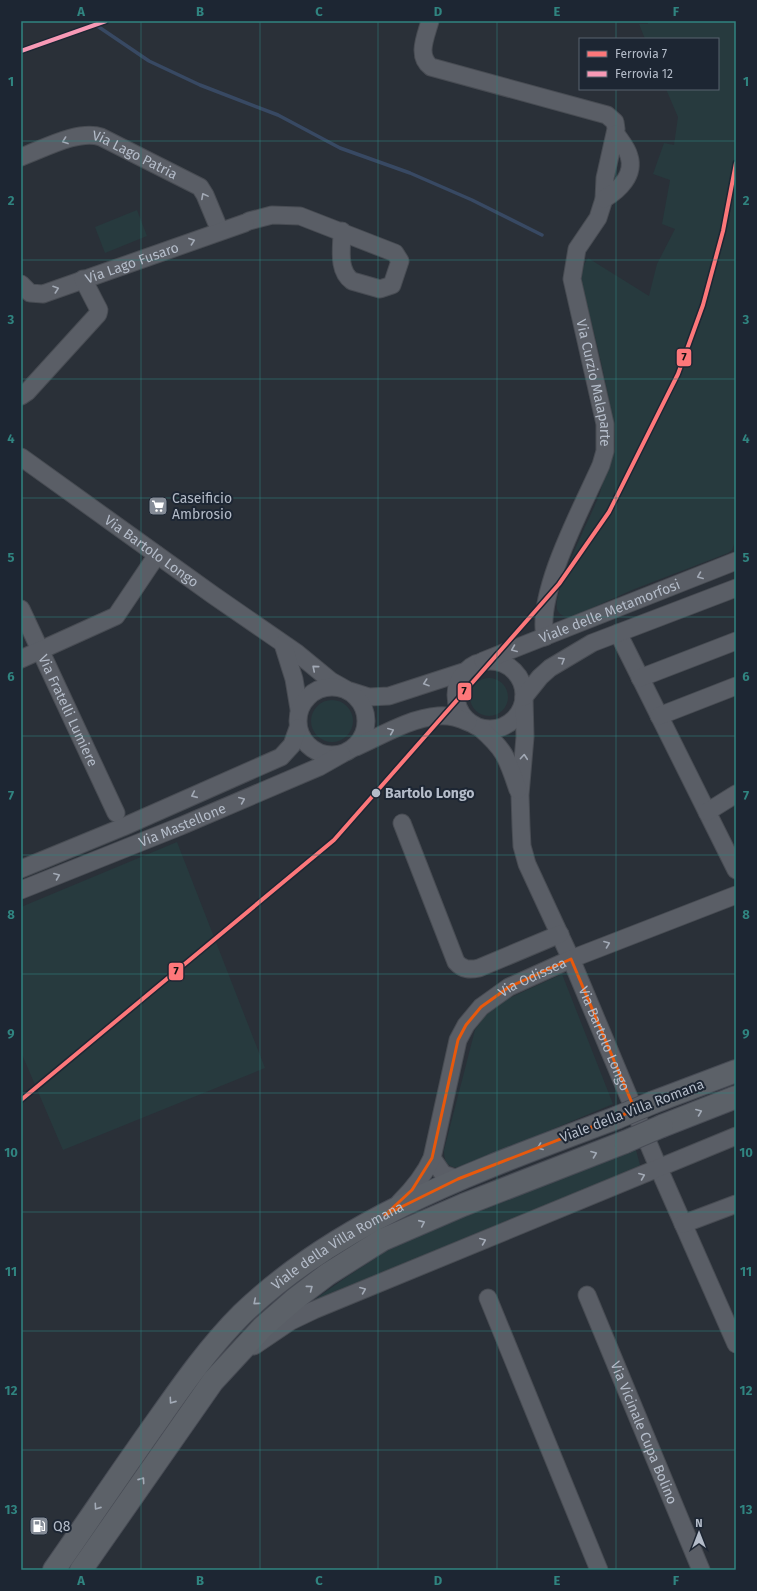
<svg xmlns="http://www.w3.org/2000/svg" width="757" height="1591" font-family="'Fira Sans',sans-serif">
<rect width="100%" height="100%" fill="#2a3038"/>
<!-- green -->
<path fill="#273a3e" d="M648,21h88v412l-2,111 -2,6 -4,3 -96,37 -60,27c-6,0 -13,-1 -15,-8 -4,-18 33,-91 41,-111 3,-5 3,-12 5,-17 3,-10 8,-19 11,-29 7,-21 -26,-142 -33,-172l1,-12 6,-10 61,38 8,-32 18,-35 -13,-5 8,-44 -17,-6 11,-31 10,2 4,-28 -12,-28h52v-50h-73l-6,-15h9z
M137,210l10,26 -42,17 -10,-26z
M470 697a19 19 0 1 1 38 0a19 19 0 1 1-38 0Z
M311 721a21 21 0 1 1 42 0a21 21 0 1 1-42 0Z
M177,842l88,226 -202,82 -42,-98v-145z
M562,974l51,130 -154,64c-12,-1 -15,-6 -15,-18l31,-120 11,-16 13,-11z
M636,1150l4,15 -2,5 -331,135 41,-29 37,-24 41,-21z"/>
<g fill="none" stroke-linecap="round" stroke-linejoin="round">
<!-- stream -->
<path stroke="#384963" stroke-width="3.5" d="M90,21l59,40 51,24 78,30 62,33 70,25 62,27 70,35"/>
<defs>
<g id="minor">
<path id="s1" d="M430,21c-4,15 -14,35 1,46l176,48 8,7 1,7 -11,49 -1,21 -6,19 -21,31 -5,30 33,145v27l-4,14c-19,43 -65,127 -56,172"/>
<path id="s2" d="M21,157c22,-8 58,-28 80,-20l99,50 5,8 15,36"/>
<path d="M604,199c15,-9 31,-24 25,-43 -2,-8 -9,-16 -13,-22"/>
<path d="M249,221l23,-6 28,1 95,37 5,8 -8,24 -12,4 -28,-8c-15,-11 -10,-33 -10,-50"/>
<path id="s3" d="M21,284l9,9 13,1 202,-71"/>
<path d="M21,396l6,-4 71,-78 1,-4 -16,-31"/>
<path id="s4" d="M21,457l192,138 84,58 34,28 16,9 22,7 20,-1 74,-24"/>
<path id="s5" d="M21,609l95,204"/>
<path d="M618,633l118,237"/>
<path d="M283,644l11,35 5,30"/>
<path d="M21,659l95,-43 41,-61"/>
<circle cx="490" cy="695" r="34"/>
<path id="s6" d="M483,661l253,-100"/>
<path d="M640,678l96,-37"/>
<circle cx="332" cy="721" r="34"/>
<path id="s7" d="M524,697l1,40 -5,58 1,31 1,20 5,18 44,95 88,210 77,175"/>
<path d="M524,697l16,-20 10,-9 42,-25 144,-55"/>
<path d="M659,716l77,-30"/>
<path d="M480,728c26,23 27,30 38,62"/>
<path d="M356,747c25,-11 54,-29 82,-31 11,-1 21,2 30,6"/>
<path d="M707,812l29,-18"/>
<path d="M402,823l54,139c7,8 14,8 23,6l81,-34"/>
<path d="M21,869l102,-42 158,-70 11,-12 6,-17"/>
<path id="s8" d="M21,890l160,-64 138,-59 23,-13"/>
<path d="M432,1158l11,16 15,5"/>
<path id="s9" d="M399,1203c14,-14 25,-27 33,-45l26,-118 8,-15 15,-18 28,-20 62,-28 165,-64"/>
<path d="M683,1224l53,-20"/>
<path id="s10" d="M587,1295l114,275"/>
<path d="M488,1298l111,272"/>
<path d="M254,1346l37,-25 23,-11 422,-174"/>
</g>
<g id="major">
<path d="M654,1102l82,-31"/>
<path d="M662,1126l74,-29"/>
<path id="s11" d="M54,1570c35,-50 69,-101 104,-150 26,-37 52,-74 84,-106 103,-99 243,-146 374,-196"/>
<path d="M81,1570l132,-189 50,-54 32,-28 33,-25 54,-34 81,-35 162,-63"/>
</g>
</defs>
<!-- minor casing -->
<use href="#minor" stroke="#484c53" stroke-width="19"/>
<!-- major casing -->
<use href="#major" stroke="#484c55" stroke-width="24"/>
<!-- minor -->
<use href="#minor" stroke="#5a5e66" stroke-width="17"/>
<!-- major -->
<use href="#major" stroke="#5c6168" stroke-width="22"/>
<defs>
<path id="major-bridge" d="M616,1118l38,-16
M625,1142l37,-16"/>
</defs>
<!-- major-bridge casing -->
<use href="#major-bridge" stroke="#484c55" stroke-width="24" stroke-linecap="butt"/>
<!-- major-bridge -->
<use href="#major-bridge" stroke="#5c6168" stroke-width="22"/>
<defs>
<path id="rail-1" d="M21,1100l313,-260 225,-256 50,-72 69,-138 25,-69 20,-74 13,-68"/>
<path id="rail-2" d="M21,51l85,-30"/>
</defs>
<!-- rail-1 casing -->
<use href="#rail-1" stroke="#1d2633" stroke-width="7"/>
<!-- rail-2 casing -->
<use href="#rail-2" stroke="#1d2633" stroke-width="7"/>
<!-- rail-1 -->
<use href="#rail-1" stroke="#fd777a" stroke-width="4"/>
<!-- rail-2 -->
<use href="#rail-2" stroke="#f799b5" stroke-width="4"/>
</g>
<!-- one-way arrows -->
<defs><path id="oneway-chevron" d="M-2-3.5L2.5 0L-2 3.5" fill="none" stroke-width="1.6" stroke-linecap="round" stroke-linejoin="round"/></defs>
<g stroke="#a2a9b5">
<use href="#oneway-chevron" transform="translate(65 141) rotate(160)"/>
<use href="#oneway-chevron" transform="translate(204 196) rotate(-118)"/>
<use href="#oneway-chevron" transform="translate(192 241) rotate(-20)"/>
<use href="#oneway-chevron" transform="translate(56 289) rotate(-19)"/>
<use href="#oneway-chevron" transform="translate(700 576) rotate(158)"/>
<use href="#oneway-chevron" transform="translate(514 649) rotate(158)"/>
<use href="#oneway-chevron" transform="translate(562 660) rotate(-31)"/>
<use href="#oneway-chevron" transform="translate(315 668) rotate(-140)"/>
<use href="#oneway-chevron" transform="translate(426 683) rotate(161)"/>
<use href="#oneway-chevron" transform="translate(391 731) rotate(-23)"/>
<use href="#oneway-chevron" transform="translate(524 757) rotate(-85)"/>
<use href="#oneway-chevron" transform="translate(194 795) rotate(156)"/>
<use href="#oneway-chevron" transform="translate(242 800) rotate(-23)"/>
<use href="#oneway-chevron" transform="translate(57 876) rotate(-22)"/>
<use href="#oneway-chevron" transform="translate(607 944) rotate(-21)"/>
<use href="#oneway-chevron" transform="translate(642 1176) rotate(-22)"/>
<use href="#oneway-chevron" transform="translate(483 1241) rotate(-22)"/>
<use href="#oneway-chevron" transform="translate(363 1290) rotate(-22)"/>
</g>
<g stroke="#a2aab6">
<use href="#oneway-chevron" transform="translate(699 1112) rotate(-22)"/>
<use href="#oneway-chevron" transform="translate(540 1147) rotate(159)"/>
<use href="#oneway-chevron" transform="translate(594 1154) rotate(-21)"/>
<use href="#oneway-chevron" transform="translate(422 1223) rotate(-24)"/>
<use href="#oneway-chevron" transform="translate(310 1288) rotate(-37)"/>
<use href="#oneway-chevron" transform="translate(256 1302) rotate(140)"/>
<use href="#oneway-chevron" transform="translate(172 1401) rotate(125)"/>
<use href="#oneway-chevron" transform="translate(142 1480) rotate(-55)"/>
<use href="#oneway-chevron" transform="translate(97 1507) rotate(125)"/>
</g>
<!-- marked area -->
<path fill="none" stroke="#e8590c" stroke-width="3" stroke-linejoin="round" d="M571,959l64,151 -177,69 -73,36 27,-25 20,-32 26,-118 8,-15 15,-18 28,-20z"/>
<!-- grid -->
<path fill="none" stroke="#308480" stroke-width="1" stroke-opacity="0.55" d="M141,21v1549M260,21v1549M378,21v1549M497,21v1549M616,21v18M616,89v1481M21,141h715M21,260h715M21,379h715M21,498h715M21,617h715M21,736h715M21,855h715M21,974h715M21,1093h715M21,1212h715M21,1331h715M21,1450h715"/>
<!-- icons -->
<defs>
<symbol id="supermarket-square" viewBox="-11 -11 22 22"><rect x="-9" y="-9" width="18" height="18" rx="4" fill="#848b96" stroke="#1d2633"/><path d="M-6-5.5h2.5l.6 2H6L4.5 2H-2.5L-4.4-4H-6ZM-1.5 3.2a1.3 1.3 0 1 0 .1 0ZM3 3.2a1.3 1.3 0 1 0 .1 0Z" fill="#fff"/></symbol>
<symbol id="fuel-square" viewBox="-11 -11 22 22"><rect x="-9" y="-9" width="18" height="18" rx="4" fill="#848b96" stroke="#1d2633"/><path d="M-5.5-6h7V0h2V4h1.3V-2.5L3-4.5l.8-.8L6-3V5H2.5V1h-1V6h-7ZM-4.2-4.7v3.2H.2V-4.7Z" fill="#fff"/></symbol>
</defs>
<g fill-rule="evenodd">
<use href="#supermarket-square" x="147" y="495" width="22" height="22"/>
<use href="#fuel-square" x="28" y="1515" width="22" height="22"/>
</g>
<!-- markers -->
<circle fill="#b4bcc9" stroke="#1d2633" stroke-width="1.5" cx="376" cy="793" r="5"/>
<g text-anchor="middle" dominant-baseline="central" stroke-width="4" stroke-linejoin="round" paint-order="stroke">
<!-- street labels -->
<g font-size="14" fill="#b4bcc9" stroke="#1d2633">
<text stroke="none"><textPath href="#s2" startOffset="122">Via Lago Patria</textPath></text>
<text stroke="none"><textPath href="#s3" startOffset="120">Via Lago Fusaro</textPath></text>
<text stroke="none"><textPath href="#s1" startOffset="515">Via Curzio Malaparte</textPath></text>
<text stroke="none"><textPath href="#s4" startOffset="161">Via Bartolo Longo</textPath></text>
<text stroke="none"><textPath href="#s6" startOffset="136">Viale delle Metamorfosi</textPath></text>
<text stroke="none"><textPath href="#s5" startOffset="112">Via Fratelli Lumiere</textPath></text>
<text stroke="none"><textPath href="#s8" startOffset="174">Via Mastellone</textPath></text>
<text stroke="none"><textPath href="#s9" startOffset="277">Via Odissea</textPath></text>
<text stroke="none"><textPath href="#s7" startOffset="359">Via Bartolo Longo</textPath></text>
<text transform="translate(632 1111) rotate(-21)">Viale della Villa Romana</text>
<text stroke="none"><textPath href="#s11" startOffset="436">Viale della Villa Romana</textPath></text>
<text stroke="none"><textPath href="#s10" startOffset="149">Via Vicinale Cupa Bolino</textPath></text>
</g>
<!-- poi labels -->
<g font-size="14" fill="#b4bcc9" stroke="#1d2633" text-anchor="start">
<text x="172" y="498">Caseificio<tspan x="172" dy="16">Ambrosio</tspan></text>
<text x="53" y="1526">Q8</text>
</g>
<!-- stop labels -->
<g font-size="14" font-weight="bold" fill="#b4bcc9" stroke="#1d2633" text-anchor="start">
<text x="385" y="793">Bartolo Longo</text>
</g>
</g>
<g stroke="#1d2633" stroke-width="1.5">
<rect x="676" y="348" width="16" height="19" rx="4" fill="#fd777a"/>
<rect x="457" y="682" width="15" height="19" rx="4" fill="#fd777a"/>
<rect x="168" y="962" width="16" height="19" rx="4" fill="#fd777a"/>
</g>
<g font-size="11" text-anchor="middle" font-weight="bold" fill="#111">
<text x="684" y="361">7</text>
<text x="464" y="695">7</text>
<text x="176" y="975">7</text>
</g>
<!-- border -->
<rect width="757" height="1591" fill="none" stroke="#1d2633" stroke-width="44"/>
<!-- legend -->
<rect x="579" y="38" width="140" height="52" fill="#1d2633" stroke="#59626f"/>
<rect x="587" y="51" width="20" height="6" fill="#fd777a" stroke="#59626f"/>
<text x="615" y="58" font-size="12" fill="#b4bcc9">Ferrovia 7</text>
<rect x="587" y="71" width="20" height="6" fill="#f799b5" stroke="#59626f"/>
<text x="615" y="78" font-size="12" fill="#b4bcc9">Ferrovia 12</text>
<!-- north arrow -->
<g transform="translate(699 1533)" stroke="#1d2633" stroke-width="3" paint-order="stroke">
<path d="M0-3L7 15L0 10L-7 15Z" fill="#b4bcc9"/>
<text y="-6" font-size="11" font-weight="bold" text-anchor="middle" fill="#b4bcc9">N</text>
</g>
<rect x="22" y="22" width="713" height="1547" fill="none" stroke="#308480" stroke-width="1.5"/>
<g font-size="13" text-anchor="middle" font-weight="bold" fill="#308480">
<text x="81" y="16">A</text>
<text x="200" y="16">B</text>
<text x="319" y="16">C</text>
<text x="438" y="16">D</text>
<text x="557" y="16">E</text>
<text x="676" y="16">F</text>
<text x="11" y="86">1</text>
<text x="746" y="86">1</text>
<text x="11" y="205">2</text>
<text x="746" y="205">2</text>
<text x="11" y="324">3</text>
<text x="746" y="324">3</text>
<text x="11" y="443">4</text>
<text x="746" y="443">4</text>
<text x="11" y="562">5</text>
<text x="746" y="562">5</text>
<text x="11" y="681">6</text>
<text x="746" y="681">6</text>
<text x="11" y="800">7</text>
<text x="746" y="800">7</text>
<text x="11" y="919">8</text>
<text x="746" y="919">8</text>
<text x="11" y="1038">9</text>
<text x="746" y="1038">9</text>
<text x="11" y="1157">10</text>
<text x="746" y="1157">10</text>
<text x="11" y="1276">11</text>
<text x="746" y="1276">11</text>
<text x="11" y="1395">12</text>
<text x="746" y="1395">12</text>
<text x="11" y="1514">13</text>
<text x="746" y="1514">13</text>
<text x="81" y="1585">A</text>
<text x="200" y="1585">B</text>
<text x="319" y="1585">C</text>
<text x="438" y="1585">D</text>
<text x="557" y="1585">E</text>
<text x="676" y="1585">F</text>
</g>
</svg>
